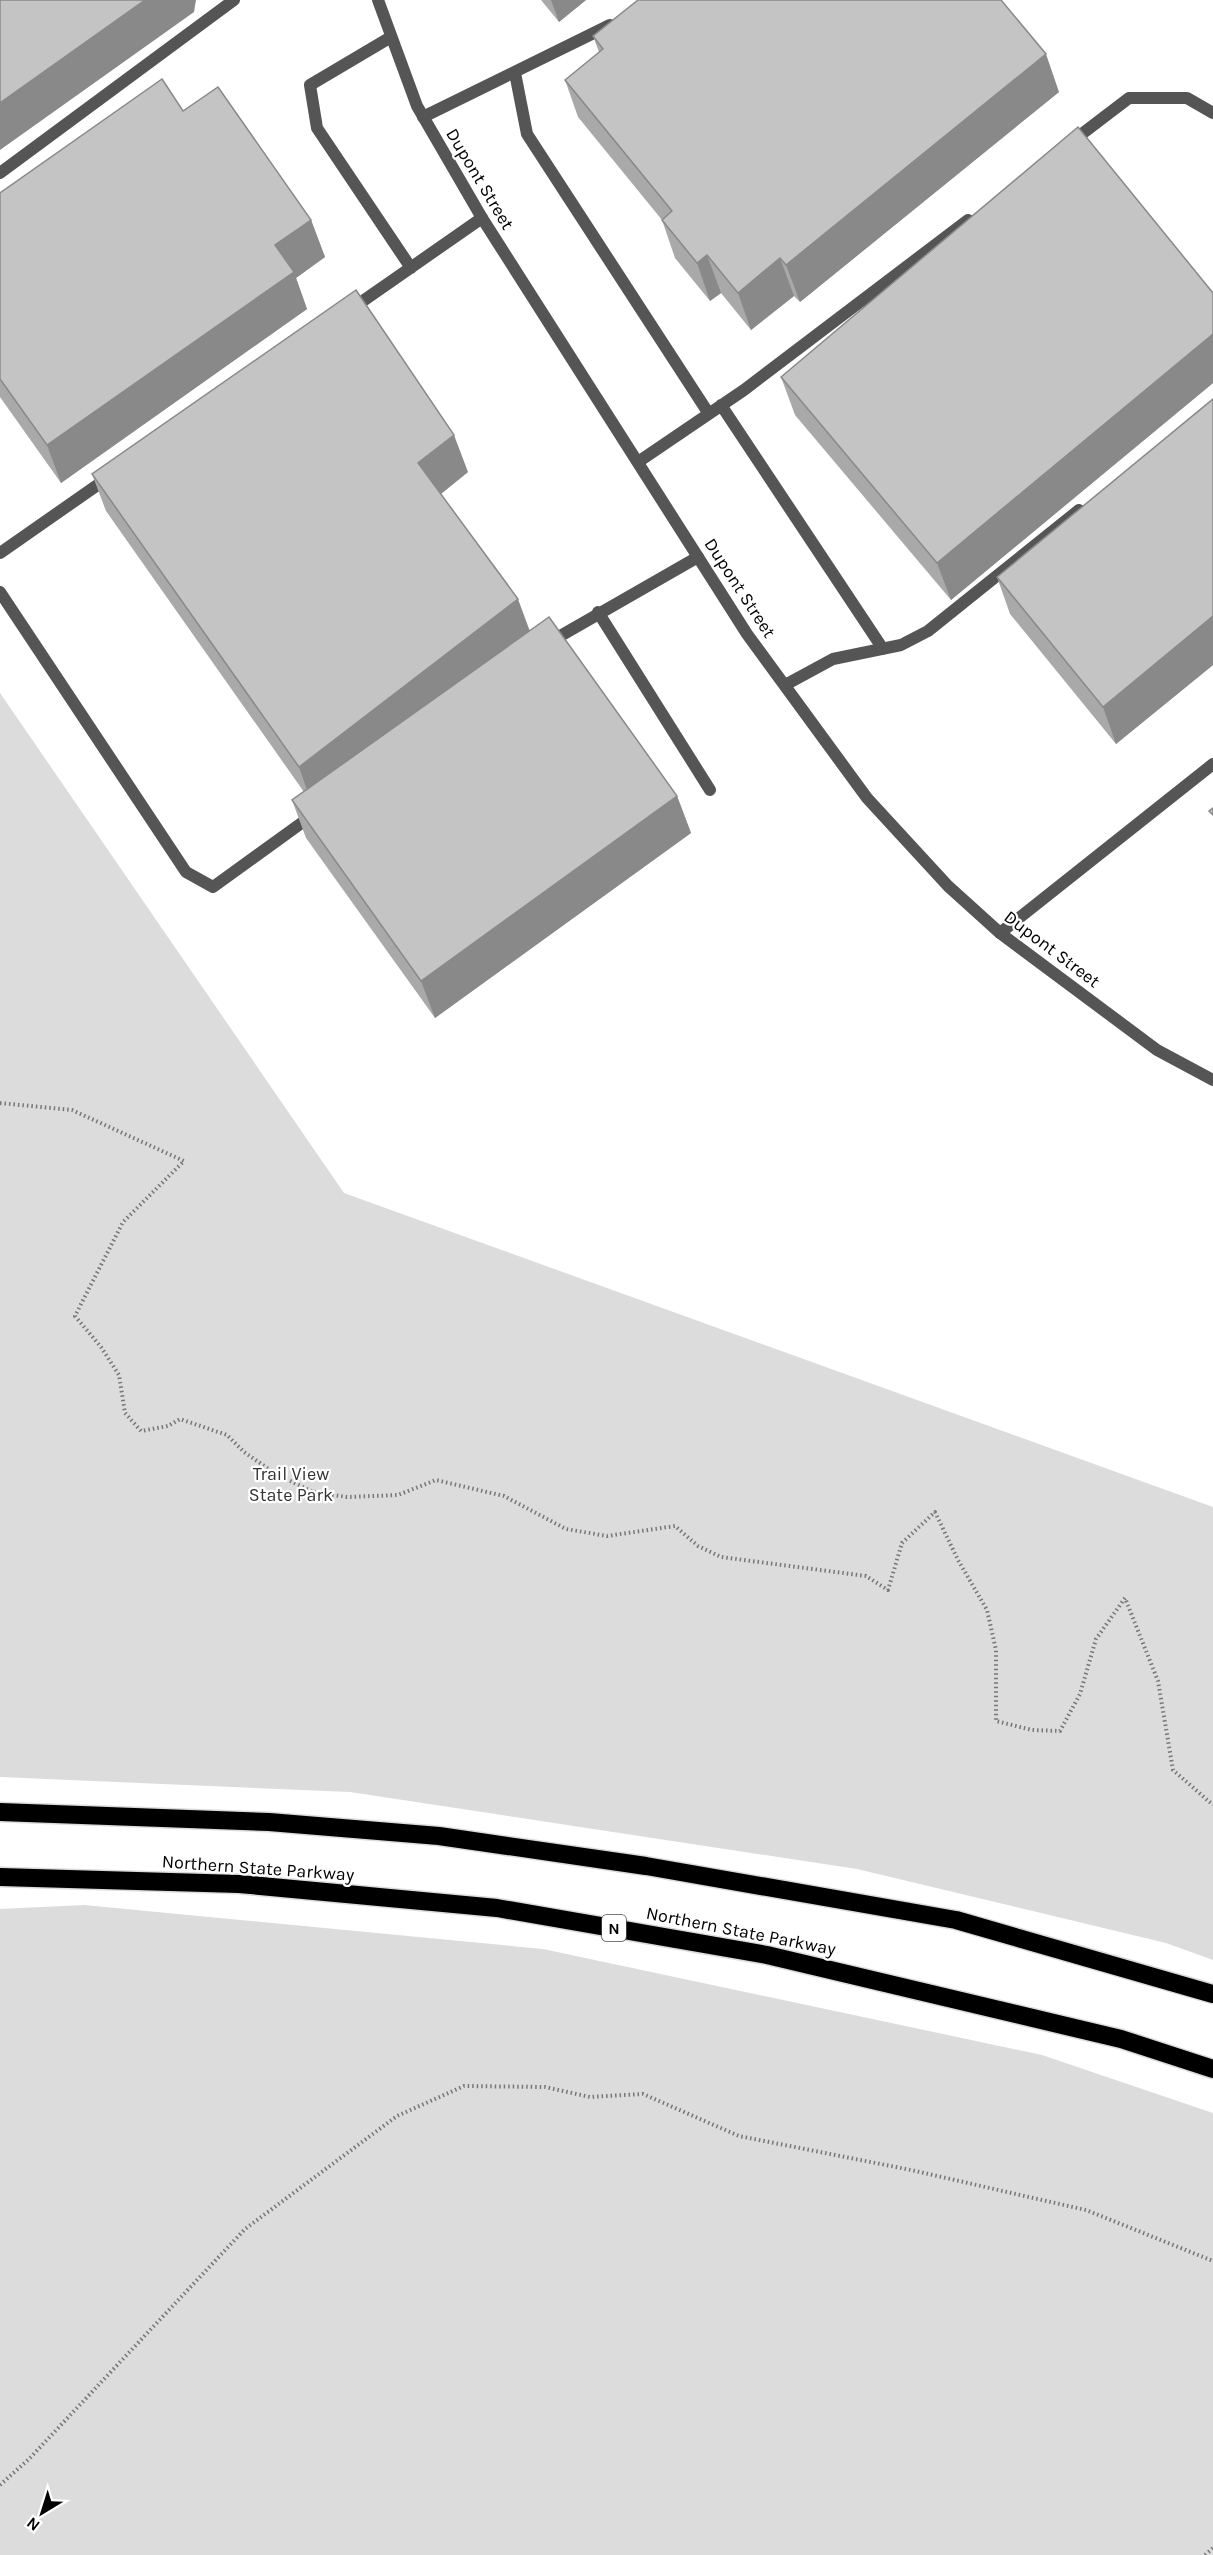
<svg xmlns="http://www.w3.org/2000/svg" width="1213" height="2555" font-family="Karla,sans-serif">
<rect width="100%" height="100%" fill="#fff"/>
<!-- green -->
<path fill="#dcdcdc" d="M0,693l344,500 869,314v453l-47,-17 -309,-74 -507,-77 -350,-15z
M84,1905l459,44 499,106 171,58v442h-1213v-646z"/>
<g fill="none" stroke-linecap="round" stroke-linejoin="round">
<defs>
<path id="motorway" d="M0,1812l269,10 170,14 207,30 310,54 257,74
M0,1877l239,7 258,24 270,47 354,84 92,30"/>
</defs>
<!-- motorway casing -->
<use href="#motorway" stroke="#dbdbdb" stroke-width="21"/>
<!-- path -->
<path stroke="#777" stroke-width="4" stroke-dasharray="1.5 3" stroke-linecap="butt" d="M0,1103l72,7 112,51 -61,61 -48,94 26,31 18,28 6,38 16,18 27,-5 12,-7 47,16 17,17 32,22 37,18 34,5 51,-2 38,-15 68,16 62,33 41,7 68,-10 23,20 23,11 145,19 22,14 14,-47 33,-31 23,48 29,50 9,40v71l36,9 28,1 20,-37 16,-55 29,-41 33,83 15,89 40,35
M0,2485l29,-26 216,-230 152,-113 67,-30 81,1 45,10 53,-3 96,42 172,34 175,40 127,51
M1205,2555l8,-7"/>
<!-- service -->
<path stroke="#555" stroke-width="12" d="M391,37l-81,48 7,43 94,140
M515,73l12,61 182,280
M423,117l187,-92
M1070,143l59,-45h58l26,15
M0,173l234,-173
M350,310l132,-92
M721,405l162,244
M638,462l106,-72 224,-170
M0,553l109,-76
M0,592l186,280 27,15 101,-73
M598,612l112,178
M548,643l150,-86
M785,685l48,-26 68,-14 27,-14 151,-121
M1000,933l213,-169"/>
<!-- minor -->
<path stroke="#555" stroke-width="12" d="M378,0l39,106 65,112 265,416 120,164 81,88 52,47 157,117 56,30"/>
<!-- motorway -->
<use href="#motorway" stroke="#000" stroke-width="18"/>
</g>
<!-- wall -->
<path fill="#a9a9a9" d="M541,0h45l-27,22z
M593,36l466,56 -259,210 -6,-6 -43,34 -30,-37 -11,8 -35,-43 -13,-38 -84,-103 -13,-37 34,-28z
M183,111l128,109 14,37 -29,21 11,31 -246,174 -61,-86v-204z
M1213,293v90l-262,217 -156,-185 -14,-38z
M1213,399v266l-97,79 -106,-130 -13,-37z
M468,472l-27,22 88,137 148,165 14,37 -256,185 -129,-180 -14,-38 12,-8 -198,-281 -14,-37z"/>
<!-- shaded-wall -->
<path fill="#898989" d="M145,0h51l-2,12 -194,138v-47z
M551,0h35l-27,22z
M1046,54l13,38 -259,210 -14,-37z
M311,220l14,37 -29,21 11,31 -246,174 -14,-38 228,-200z
M707,255l14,38 -11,8 -13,-38z
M780,258l14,38 -43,34 -13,-37z
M1213,334v49l-262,217 -14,-37z
M454,435l14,37 -36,29 -14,-38z
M518,599l14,38 -220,167 -13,-37z
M1213,616v49l-97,79 -13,-37z
M677,796l14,37 -256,185 -14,-37z"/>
<!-- building -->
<path fill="#c4c4c4" stroke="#898989" stroke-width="1.5" d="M0,0h145l-145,103z
M638,0h363l45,54 -260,211 -6,-7 -42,35 -31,-38 -10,8 -35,-43 10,-9 -107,-131 38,-31 -10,-13z
M162,79l21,32 35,-24 93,133 -36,25 19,27 -247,173 -47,-66v-186z
M1078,127l135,166v41l-276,229 -156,-186z
M356,290l98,145 -36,28 100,136 -219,168 -207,-293z
M1213,399v217l-110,91 -106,-130z
M549,617l128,179 -256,185 -129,-181z
M1213,808v7l-4,-4z"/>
<g text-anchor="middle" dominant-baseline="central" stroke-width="4.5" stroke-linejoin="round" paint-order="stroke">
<!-- shield labels -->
<rect fill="#fff" stroke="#4c4c4c" stroke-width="1.5" x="602" y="1915" width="24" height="26" rx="4.5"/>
<g font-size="16" font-weight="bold" fill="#000">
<text x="614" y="1928">N</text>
</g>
<!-- street labels -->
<g font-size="18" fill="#000" stroke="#fff">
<text transform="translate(480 179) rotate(59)">Dupont Street</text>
<text transform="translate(740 588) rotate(57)">Dupont Street</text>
<text transform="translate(1052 949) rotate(37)">Dupont Street</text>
<text transform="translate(258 1868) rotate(4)">Northern State Parkway</text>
<text transform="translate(741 1931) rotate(11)">Northern State Parkway</text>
</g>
<!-- park labels -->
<g font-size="18" fill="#333" stroke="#fff">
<text x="291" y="1474">Trail View<tspan x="291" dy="21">State Park</tspan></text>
</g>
</g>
<!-- north arrow -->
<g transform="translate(42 2513) rotate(218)" stroke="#ffffff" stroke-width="4.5" paint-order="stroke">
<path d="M0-4.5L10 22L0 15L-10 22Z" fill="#000000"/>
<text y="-9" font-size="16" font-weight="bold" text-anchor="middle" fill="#000000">N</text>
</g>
</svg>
